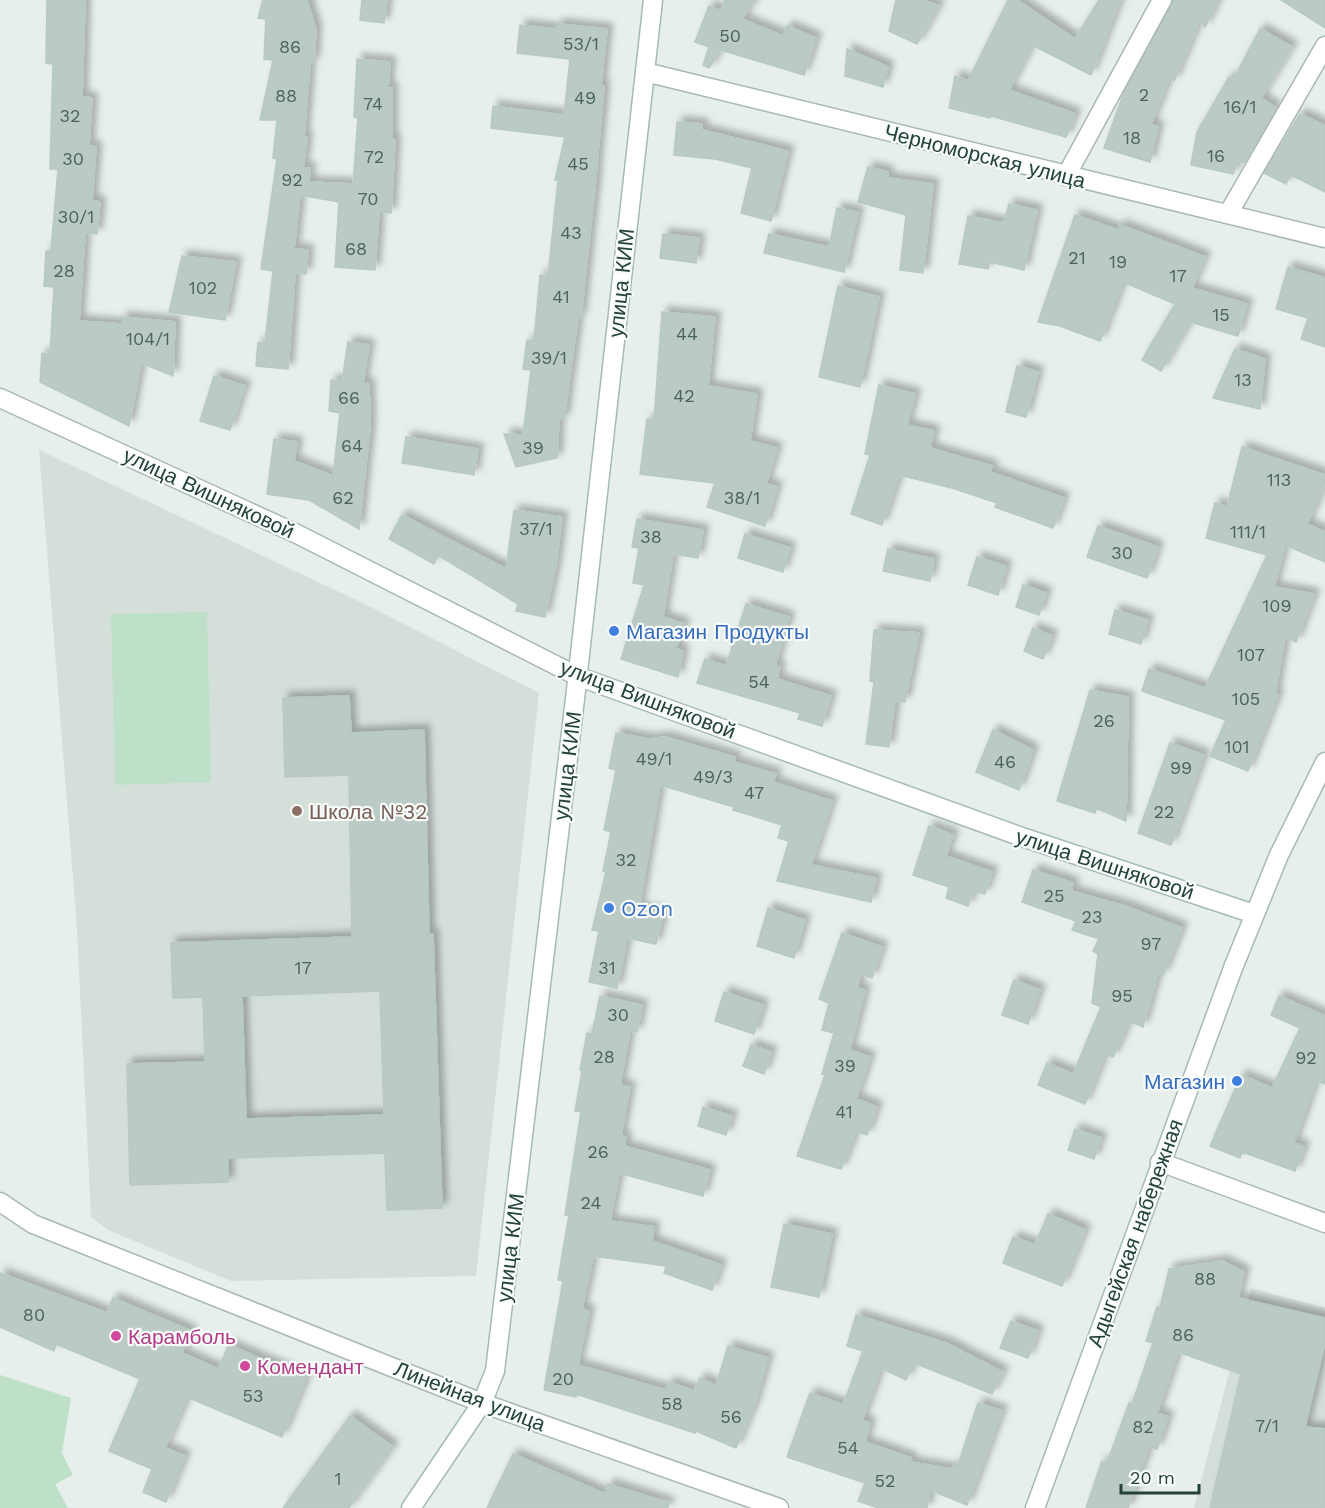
<svg xmlns="http://www.w3.org/2000/svg" width="1325" height="1508" font-family="'Work Sans',sans-serif">
<defs>
<filter id="shadow"><feDropShadow dx="5.5" dy="-5.5" stdDeviation="3" flood-color="#0004"/></filter>
</defs>
<rect width="100%" height="100%" fill="#e6efeb"/>
<!-- built -->
<path fill="#d4dfda" d="M39,450l330,156 170,87 -63,583 -245,5 -123,-51 -17,-13 -14,-288z
M1251,1288l74,20v200h-131z"/>
<!-- green -->
<path fill="#bfe0c8" d="M207,612l4,170 -96,3 -4,-171z
M0,1375l71,23 -9,55 11,22 -18,9 13,24h-68z"/>
<!-- building -->
<path fill="#bbcac4" stroke="#b8c9c2" stroke-width="1.5" fill-rule="evenodd" filter="url(#shadow)" d="M47,0h38l-3,97 10,1 -3,48 7,1 -4,54 8,1 -3,32 -12,-1 -6,88 43,3v-7l53,5 -2,54 -32,-13 -12,63 -89,-44 2,-29 8,1 4,-67 -10,-1 2,-35h5l7,-82h-8l3,-105 -7,-1z
M263,0h44l9,30 -2,32h-4l-6,75h3l-4,31h7l-1,14 44,2 5,-66 -4,-1 3,-58 33,3 -2,26h4v51l3,1 -4,73 -12,-1 -4,58 -40,-3 4,-65 -39,-7 -6,54 14,1 -2,24 -11,-1 -7,96 -32,-3 2,-24 7,1 8,-72 -12,-2 16,-110 -4,-1 4,-38h-17l13,-60 -9,-1 2,-40 -8,-1z
M362,0h25l-3,23 -24,-3z
M725,0h30l-13,19 41,17 4,-10 29,12 -12,37 -83,-25 -12,18 -6,-3 6,-18 -14,-5 14,-36 12,5z
M896,0h27l16,6 -22,38 -28,-13z
M1008,0h9l58,39 24,-39h21l-29,75 -59,-30 -23,45 66,24 -9,23 -75,-21 -1,2 -41,-10 6,-32 13,5z
M1173,0h45l-13,27 -6,-5 -25,59 -5,-3 -18,46 7,3 -8,35 -46,-14 20,-56z
M1281,0h44v28z
M558,24l49,5 -6,56 3,1 -9,100 -14,131h-3l-14,102h-5l-2,39 -41,9 -12,-33 19,1 8,-65 -8,-1 4,-29 7,1 6,-66 8,1 10,-96h-3l10,-43 -74,-9 2,-22 71,9 6,-56 -53,-6 3,-28 37,4z
M1260,29l32,18 -31,51 15,10 -32,55 -6,-3 -5,14 -42,-9 6,-33 32,-55 4,3z
M847,49l41,18 -5,20 -38,-11z
M1300,114l25,12v66l-34,-17 -5,9 -22,-11z
M677,122l25,2v6l86,21 -17,70 -30,-8 11,-45 -37,-9 -41,-4z
M868,167l20,5 -1,6 46,6 -10,89 -23,-3 6,-55 -48,-13z
M1009,204l28,6 -13,60 -34,-8 -2,7 -29,-5 9,-48 36,7z
M837,208l21,4 -14,60 -80,-19 5,-19 60,13z
M1075,215l43,15 2,-5 85,32 -13,31 55,16 -9,32 -48,-14 -29,49 -19,-11 33,-56 -52,-22 -23,59 -40,-15 -22,-4z
M663,234l36,4 -3,25 -36,-5z
M182,256l54,6 -11,58 -56,-8z
M1288,267l37,11v69l-24,-8 7,-21 -32,-9z
M838,286l41,11 -19,90 -41,-10z
M662,312l53,5 -7,69 49,8 -7,47 27,7 -11,36 11,3 -12,39 -58,-19 8,-24 -75,-9 7,-55 7,1z
M348,342l21,3 -6,38 6,1 1,44 -11,101 -50,-29 -42,-6 7,-55 23,3 -3,19 39,15 7,-63 -11,-2 2,-31 11,1z
M1235,349l30,10 -5,50 -47,-11z
M1017,366l21,6 -12,45 -20,-5z
M214,376l31,10 -15,44 -30,-9z
M879,385l36,9 -8,31 27,6 -4,17 62,18 -2,6 74,26 -11,30 -58,-21 2,-4 -45,-15 -53,-13 -17,50 -31,-11 19,-59 -5,-1z
M406,437l72,12 -4,26 -72,-12z
M1242,447l83,28v8l-18,41 18,8v30l-40,-17 -11,42 40,7 -18,48 -11,-5 -10,57 3,1 -30,76 -38,-15 16,-36 -84,-29 7,-22 56,19 62,-133 -61,-17 9,-35 12,4z
M514,510l48,7 -6,48 -11,52 -29,-6 2,-7 -80,-49 -4,9 -45,-25 13,-24 104,54z
M637,519l66,11 -5,28 -25,-4 -10,63 21,7 -8,24 7,3 -5,26 -57,-18 23,-74 -11,-2 6,-35 -7,-1z
M1098,526l60,21 -11,31 -60,-21z
M745,534l45,14 -7,24 -45,-14z
M888,549l46,10 -4,22 -47,-10z
M977,557l29,9 -8,29 -30,-10z
M1023,585l23,8 -7,22 -23,-8z
M746,604l43,13 -14,49 5,1 -3,12 54,17 -9,30 -24,-7 2,-6 -103,-30 8,-24 21,7z
M1115,610l33,10 -7,24 -32,-10z
M1033,628l19,8 -9,23 -19,-8z
M874,630l45,3 -14,69 -10,-2 -6,47 -23,-3 8,-62 -4,-1z
M1090,690l38,7 -2,124 -30,-13 -1,5 -38,-12z
M349,696l2,37 73,-3 5,204h4l9,274 -55,2 -2,-57 -157,5v24l-98,3 -3,-121 78,-2 -2,-65 -30,1 -2,-55 181,-6 -3,-162 -64,2 -2,-79zM380,991l4,124 -138,4 -4,-123z
M993,730l40,20 -14,40 -43,-18z
M616,733l33,6 16,-2 70,20 -1,5 42,12 -3,8 59,19 -21,64 65,13 -5,24 -94,-21 12,-40 -11,-3 4,-13 -49,-15 1,-3 -74,-22 -21,123 24,5 -7,31 -29,-6 -10,50 -28,-6 10,-51 -7,-1 14,-58 -3,-1 8,-39 -7,-2 12,-60 -7,-2z
M1170,743l34,12 -33,90 -33,-12z
M929,826l24,9 -7,21 46,16 -7,22 -12,-2 -5,14 -22,-8 3,-11 -36,-12z
M1033,870l40,13 -2,8 54,15 57,22 -19,47 -5,-2 -15,54 -14,-6 -16,36 -8,-3 -20,50 -47,-19 9,-22 26,11 28,-67 -9,-4 6,-49 -5,-3 6,-12 -27,-9 4,-9 -54,-19z
M768,908l37,12 -11,38 -37,-12z
M842,933l40,14 -10,31 -11,-4 -4,14 8,2 -15,60 20,7 -14,42 21,8 -10,28 -11,-4 -15,38 -44,-13 28,-81 -3,-1 12,-41 -12,-3 7,-27 -10,-4z
M1014,980l26,10 -12,34 -26,-9z
M724,992l39,13 -9,29 -39,-13z
M600,996l42,9 -5,27 -7,-1 -10,54 10,2 -9,49 5,1 -2,9 86,24 -7,26 -84,-23 -9,48 44,6 -2,14 69,24 -9,25 -48,-17 2,-7 -73,-10 -11,53 7,2 -11,54 88,25 3,-8 25,9 6,-13 16,8 12,-40 40,12 -13,45 -19,45 -40,-17 -1,2 -119,-39v3l-32,-7 19,-109 -5,-1 11,-65h-4l16,-103 -6,-1 7,-40 -2,-1 7,-37 5,1z
M1279,996l46,20v68l-9,-4 -22,63 10,4 -9,24 -53,-19 -2,6 -30,-12 31,-71 31,13 28,-60 -29,-13z
M751,1045l20,7 -7,22 -21,-8z
M703,1107l29,9 -6,19 -28,-9z
M1075,1129l26,9 -7,21 -26,-9z
M1048,1214l37,16 -23,56 -59,-23 10,-26 22,8z
M784,1224l48,10 -13,63 -48,-10z
M1222,1261l22,11 -6,26 87,20v24l-20,85 20,2v79h-115l31,-134 -63,-22 -21,61 11,4 -11,32 -8,-3 -21,62h-42l16,-47 5,2 22,-60 3,1 21,-61 -7,-2 11,-34 3,1 9,-39z
M0,1273l107,40 6,-15 78,33 -9,22 36,16 11,-24 77,33 -24,59 -95,-40 -22,51 20,8 -19,46 -23,-10 9,-23 -43,-18 31,-72 -84,-35 -2,7 -54,-24z
M856,1315l90,28 57,29 -11,22 -78,-31 -8,17 -25,-12 -19,52 8,3 -5,19 46,16 -1,4 42,7 1,-3 4,2 21,-65 24,8 -35,94 -37,-15 -3,18h-49l-20,-7 7,-18 -78,-26 23,-64 33,12 20,-54 -16,-5z
M1011,1321l27,10 -10,27 -28,-10z
M350,1416l43,31 -44,61h-66z
M513,1454l92,40 3,-10 61,19 -1,5h-181z"/>
<g fill="none" stroke-linecap="round" stroke-linejoin="round">
<defs>
<path id="street" d="M645,72l680,166
M1066,176l96,-176
M1228,214l97,-168
M0,398l297,136 280,142
M1160,1162l165,61
M0,1202l33,22 449,179 297,105"/>
<path id="secondary" d="M577,676l445,161 232,77
M411,1508l71,-105 13,-32 80,-672 78,-699
M1035,1508l198,-540 46,-113 46,-93"/>
</defs>
<!-- street casing -->
<use href="#street" stroke="#a8b8b2" stroke-width="21"/>
<!-- secondary casing -->
<use href="#secondary" stroke="#a4bbb3" stroke-width="21"/>
<!-- street -->
<use href="#street" stroke="#fff" stroke-width="18"/>
<!-- secondary -->
<use href="#secondary" stroke="#fff" stroke-width="18"/>
</g>
<!-- markers -->
<g fill="#3f7fe0" stroke="#f7fbf9" stroke-width="2">
<circle cx="614" cy="631" r="6"/>
<circle cx="609" cy="908" r="6"/>
<circle cx="1237" cy="1081" r="6"/>
</g>
<circle fill="#8d6e63" stroke="#f7fbf9" stroke-width="2" cx="297" cy="811" r="6"/>
<g fill="#d1479c" stroke="#f7fbf9" stroke-width="2">
<circle cx="116" cy="1336" r="6"/>
<circle cx="245" cy="1366" r="6"/>
</g>
<g text-anchor="middle" dominant-baseline="central" stroke-width="4.5" stroke-linejoin="round" paint-order="stroke">
<!-- number labels -->
<g font-size="18" fill="#4a645c">
<text x="730" y="35">50</text>
<text x="581" y="43">53/1</text>
<text x="290" y="46">86</text>
<text x="1144" y="94">2</text>
<text x="286" y="95">88</text>
<text x="585" y="97">49</text>
<text x="373" y="103">74</text>
<text x="1240" y="106">16/1</text>
<text x="70" y="115">32</text>
<text x="1132" y="137">18</text>
<text x="1216" y="155">16</text>
<text x="374" y="156">72</text>
<text x="73" y="158">30</text>
<text x="578" y="163">45</text>
<text x="292" y="179">92</text>
<text x="368" y="198">70</text>
<text x="76" y="216">30/1</text>
<text x="571" y="232">43</text>
<text x="356" y="248">68</text>
<text x="1077" y="257">21</text>
<text x="1118" y="261">19</text>
<text x="64" y="270">28</text>
<text x="1178" y="275">17</text>
<text x="203" y="287">102</text>
<text x="561" y="296">41</text>
<text x="1221" y="314">15</text>
<text x="687" y="333">44</text>
<text x="148" y="338">104/1</text>
<text x="549" y="357">39/1</text>
<text x="1243" y="379">13</text>
<text x="684" y="395">42</text>
<text x="349" y="397">66</text>
<text x="352" y="445">64</text>
<text x="533" y="447">39</text>
<text x="1279" y="479">113</text>
<text x="343" y="497">62</text>
<text x="742" y="497">38/1</text>
<text x="536" y="528">37/1</text>
<text x="1248" y="531">111/1</text>
<text x="651" y="536">38</text>
<text x="1122" y="552">30</text>
<text x="1277" y="605">109</text>
<text x="1251" y="654">107</text>
<text x="759" y="681">54</text>
<text x="1246" y="698">105</text>
<text x="1104" y="720">26</text>
<text x="1237" y="746">101</text>
<text x="654" y="758">49/1</text>
<text x="1005" y="761">46</text>
<text x="1181" y="767">99</text>
<text x="713" y="776">49/3</text>
<text x="754" y="792">47</text>
<text x="1164" y="811">22</text>
<text x="626" y="859">32</text>
<text x="1054" y="895">25</text>
<text x="1092" y="916">23</text>
<text x="1151" y="943">97</text>
<text x="303" y="967">17</text>
<text x="607" y="967">31</text>
<text x="1122" y="995">95</text>
<text x="618" y="1014">30</text>
<text x="604" y="1056">28</text>
<text x="1306" y="1057">92</text>
<text x="845" y="1065">39</text>
<text x="844" y="1111">41</text>
<text x="598" y="1151">26</text>
<text x="591" y="1202">24</text>
<text x="1205" y="1278">88</text>
<text x="34" y="1314">80</text>
<text x="1183" y="1334">86</text>
<text x="563" y="1378">20</text>
<text x="253" y="1395">53</text>
<text x="672" y="1403">58</text>
<text x="731" y="1416">56</text>
<text x="1267" y="1425">7/1</text>
<text x="1143" y="1426">82</text>
<text x="848" y="1447">54</text>
<text x="338" y="1478">1</text>
<text x="885" y="1480">52</text>
</g>
<!-- street labels -->
<g font-size="21" fill="#24423a" stroke="#f7fbf9">
<text transform="translate(985 156) rotate(14)">Черноморская улица</text>
<text transform="translate(621 283) rotate(-84)">улица КИМ</text>
<text transform="translate(209 493) rotate(25)">улица Вишняковой</text>
<text transform="translate(648 699) rotate(21)">улица Вишняковой</text>
<text transform="translate(567 766) rotate(-83)">улица КИМ</text>
<text transform="translate(1105 864) rotate(18)">улица Вишняковой</text>
<text transform="translate(1135 1233) rotate(-70)">Адыгейская набережная</text>
<text transform="translate(510 1248) rotate(-83)">улица КИМ</text>
<text transform="translate(470 1396) rotate(21)">Линейная улица</text>
</g>
<!-- shop labels -->
<g font-size="21" fill="#366cbe" stroke="#f7fbf9" text-anchor="start">
<text x="626" y="631">Магазин Продукты</text>
<text x="621" y="908">Ozon</text>
<text x="1225" y="1081" text-anchor="end">Магазин</text>
</g>
<!-- education labels -->
<g font-size="21" fill="#785e54" stroke="#f7fbf9" text-anchor="start">
<text x="309" y="811">Школа №32</text>
</g>
<!-- hotel labels -->
<g font-size="21" fill="#b23c85" stroke="#f7fbf9" text-anchor="start">
<text x="128" y="1336">Карамболь</text>
<text x="257" y="1366">Комендант</text>
</g>
</g>
<!-- scale -->
<path d="M1121 1484v9h78v-9" fill="none" stroke="#24423a" stroke-width="3"/>
<text x="1130" y="1484" font-size="18" fill="#24423a" stroke="#f7fbf9" stroke-width="4.5" paint-order="stroke">20 m</text>
</svg>
